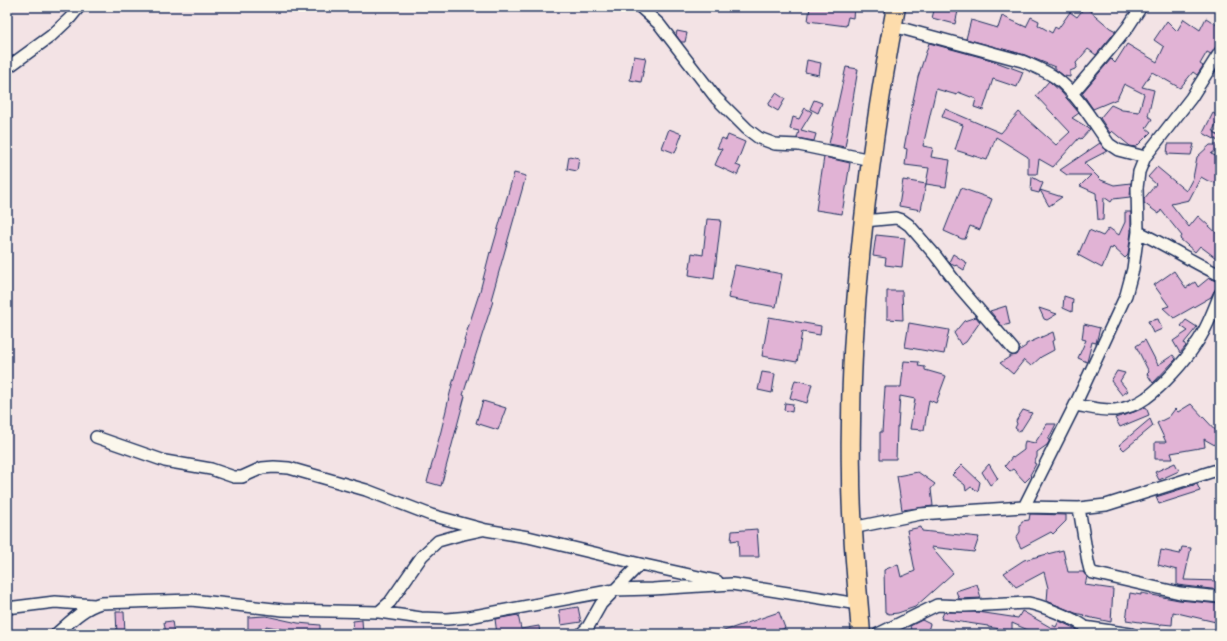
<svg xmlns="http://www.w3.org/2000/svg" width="1227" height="641" font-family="Itim,sans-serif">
<rect width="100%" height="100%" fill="#f3e3e5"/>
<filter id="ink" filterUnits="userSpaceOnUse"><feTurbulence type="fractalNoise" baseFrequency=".025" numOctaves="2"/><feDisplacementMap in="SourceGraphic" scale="8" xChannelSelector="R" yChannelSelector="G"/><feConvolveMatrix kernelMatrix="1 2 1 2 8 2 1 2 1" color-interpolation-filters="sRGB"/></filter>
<g filter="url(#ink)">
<!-- building -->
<path fill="#e1b3d5" stroke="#1b2f5e" d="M810,7h44l-1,11 -5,-1 -2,9 -38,-5z
M935,7h24l-4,17 -23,-6z
M1084,8l5,2 21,18 6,3 -20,24 -8,-6 -12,14 1,3 -2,3 -5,2v6l-6,-1 -9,-7v-2l-30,-12 -59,-16 5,-19 27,8 4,-12 24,11 5,-10 8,4 -1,4 14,8 3,-6 3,2 12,-17 7,5z
M1206,18l11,7 3,1v17l-9,11 -4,-2 -7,12 3,2 -6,9 -4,-3 -13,16 -28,-16 -10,15 12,3 -6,26 4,3 -6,9 5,4 -15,15 -6,-1 -18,-15 -2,2 -10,-15 11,-13 11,5 17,2 5,-18 -20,-10 -7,15 -24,10 -11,-16 29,-34 4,4 12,-19 30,18 7,-15 -10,-7 13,-19 10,10 7,-12 16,11z
M677,31l10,2 -2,9h-4l-5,-7z
M929,43l59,16 35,13 -6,15 -24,-8 -10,31 -9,-3 2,-8 -18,-7 -1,3 -21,-6 -13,57 10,2 -2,9 19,3 -4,27 -20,-3 3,-16 -24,-3 2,-16 -3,-1 7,-38 7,-33z
M634,56l12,2 -5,24 -11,-2z
M807,60l14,3 -2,12 -14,-3z
M846,67l12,2 -13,78 -16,-3z
M1049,81l13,12 17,20 -7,5 18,11 -9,10 -2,-1 -26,29 -14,-8 -2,15h-9v-17l-32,-20 -9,23 -32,-10 8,-25 -21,-8 3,-8 56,24 18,-21 37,33 14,-13 -34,-36z
M776,93l9,6 -7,12 -10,-6z
M814,100l8,3 -4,10 -8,-4z
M805,108l7,4 -11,18 15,4 -2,7 -17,-3 2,-7 -9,-2 3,-12 6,2z
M1213,113l7,4 -7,13 7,9v3l-17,-9z
M669,129l13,5 -7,19 -13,-5z
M728,135l17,7 -9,23 5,2 -4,8 -22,-10 7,-16 -5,-1 5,-10 4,2z
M1100,143l7,8 -23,12 17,17 13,5 17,-2 -1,14 -17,2 -2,3 -7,-5 -1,23h-5l-2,-27 -16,-7 11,-11h-24l-7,-5z
M1168,144h26l-3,11 -24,-1z
M1210,145h10v2l-9,7 9,4v26l-12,-3 -7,-4 -12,23 -18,4 18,23 9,-11 22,20v25l-20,-15 -5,6 -15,-13 2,-3 -21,-26 -2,4 -15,-11v-4l12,-15 -8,-7 9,-10 29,24 7,-13 4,-21z
M569,156l10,2 -2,13 -10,-2z
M824,157l26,6 -8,51 -26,-4z
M514,173l12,3 -35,124 2,1 -30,94 2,1 -24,90 -14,-4 14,-51 11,-46 13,-44 -1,-1 16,-49 10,-39 1,1z
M1032,177l11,6 -3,7 22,7 -13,9 -9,-16 -1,3 -8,-2z
M903,180l23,4 -5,26 -22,-4z
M961,188l31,11 -12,31 -10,-4 -5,13h-3l-18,-8z
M1125,212h6v20l-3,23 -3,3 -12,-11 -1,2 -2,-1 -8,20 -24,-13 11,-25 14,6 6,-8 10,7 6,-13z
M707,219l14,1 -7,59 -25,-4 3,-22 11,2z
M876,235l29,3 -3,29 -17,-2 1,-7 -13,-2z
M953,254l14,9 -3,7 -8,-5 -1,1 -4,-2 -2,-2z
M735,265l47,9 -6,33 -48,-9z
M1174,271l12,17 9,-6 3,5 11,-9 11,5v2l-6,6 -3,6 -37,21 -11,-10 6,-2 -15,-21z
M887,291h15l1,29 -16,-1z
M1064,296l9,3 -1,13 -9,-4z
M1006,306l4,18 -8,2 -12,-15z
M1039,308l18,6 -10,6 -3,-1z
M769,317l52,9 -1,9 -18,-3 -5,30 -35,-6z
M976,317l4,5 -14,20 -5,3 -7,-12 10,-12z
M1158,319l4,10 -9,4 -5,-12z
M1186,320l11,7 -13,16 2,3 -6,7 -7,-12 15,-10 -7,-5z
M909,323l40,7 -5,24 -39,-7z
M1084,324l16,4 -4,15 -4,-1 -5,20 -9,-4 8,-18 -4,-1z
M1053,332l2,8 -3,1 2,9 -13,7 -10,9 -7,-6 -11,14 -13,-11 11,-7 6,-1 3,-5 6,-4v-2z
M1145,340l13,25 15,-10 3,4 -23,24 -6,-9 2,-2 -13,-26z
M904,361l15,1 -1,4 7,1v3l21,6 -10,27 -7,-3 -5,30 -14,-1 5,-30 -15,-3 -2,31h-1l-1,32h-16v-27h2l3,-45h16z
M1117,371l8,2 -5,8 8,10 -6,4 -11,-14z
M762,372l13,2 -3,19 -14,-3z
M795,380l17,4 -5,19 -17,-5z
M483,401l23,7 -8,22 -22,-7z
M785,403l8,1 -1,8 -8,-2z
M1191,404l29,31v13l-16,-9 1,8 -34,6 2,6h-18v-17h11l-9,-19 12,-6 6,-8 3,3z
M1146,407l3,8 -29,12 -5,-9 19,-6z
M1023,410l9,3 -12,19 -5,-4 2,-4 -1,-3z
M1150,419l3,7 -29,24 -5,-5z
M1047,424h9l-8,16h2l-3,5 -10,7v5l-3,6 2,1 -6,11 1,1 -6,6 -12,-13 -3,2 -5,-5 7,-9 1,1 11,-8v-4l1,-5 10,2z
M1175,463l4,8 -20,9 -4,-8z
M989,464l9,15 -8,6 -8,-13z
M962,465l18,17 -2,9 -7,-4 -5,4 -1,-6 -13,-10z
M918,472l17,12 -4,5 2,17 -31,4 -5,-34z
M1197,484l3,7 -41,13 -3,-7z
M1030,514l36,1v6l-13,13 -2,-2 -30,16 -5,-10 4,-6v-6l2,-5 7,-1z
M921,527l1,4 57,6 -5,15 -43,-5 22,26 -38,34 -17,6 -9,1 -4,-2 -1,-42 14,-6 3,13 14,-6 -8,-41z
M757,529l2,28h-20l-1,-17 -7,1 1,-10z
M1182,547l9,1 -7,32 36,1v9l-43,-5v-15l-19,-5 3,-15 19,4z
M1063,550l5,22h15l4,5 -2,8 28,4 -2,33 -28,-6 1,-1 -9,-2 -28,-12 1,-13 -4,-16 -28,15 -12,-14 20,-13z
M977,584l4,14 -22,1 -3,-8z
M1130,593l11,2v-2l38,7 41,4v19l-47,-11 -1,13 -11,-1v1l-35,-5z
M578,607l3,15 -20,3 -2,-15z
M1022,611l28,16 2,-2 4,2 3,-6 17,8 5,5h-44l-25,-11v8l-24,-4v-1l-47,-7 3,-7h34l40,6z
M116,612h8l1,22h-8z
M779,612l6,16 -16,6h-51v-1z
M518,615l3,14 18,-3 1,8h-43l-2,-15z
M266,616l32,7 22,2v9h-29v-3l-25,-5v8h-18v-17z
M362,620l1,14h-9l-1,-13z
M922,620l8,4 -3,10h-15l-2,-8z
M172,621l2,13h-8l-2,-12z"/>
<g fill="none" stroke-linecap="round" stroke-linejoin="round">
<defs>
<path id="minor" d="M640,7l19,17 57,74 31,31 12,9 16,6 24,1 72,15
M893,26l129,35c11,5 24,10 34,17 22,17 37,44 53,66l9,6 27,7
M7,68l44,-32 19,-18 9,-11
M1072,94l45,-53 11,-14 13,-20
M864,221l32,-3 6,2 7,5 26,30 26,34 52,60
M1138,232c29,13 54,30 82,43
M1075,405c13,2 26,6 40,5 10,-1 23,-6 31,-12 17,-12 39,-37 50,-54 11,-15 17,-33 24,-50
M96,437l69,24 46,8 23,8h8l20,-9 12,-1 15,1 77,22 65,25 55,15 42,7 112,27 77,17
M1024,507l51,-102 51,-110 7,-26 5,-37 -1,-44 2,-16 6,-15 46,-59 29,-46
M1079,508l9,54 2,8 3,3 87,20 40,4
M852,528l68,-14 104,-7 55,1 27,-3 114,-36
M7,608l48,-6 39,3
M379,612l11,-10 32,-46 16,-15 21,-6 23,-5
M1084,627l47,7
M56,634c14,-12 27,-26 45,-31l90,-3 92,10 96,2 42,6 26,1 22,-2 145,-27 39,-1 79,-5 126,20
M581,634l7,-7 13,-23 39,-40
M878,634l59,-29 28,1 63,-3c12,2 42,14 53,21 4,2 6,6 7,10"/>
<path id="trunk" d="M861,634c-4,-53 -10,-105 -10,-158 -3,-157 16,-315 45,-469"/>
</defs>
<!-- minor casing -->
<use href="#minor" stroke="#1b2f5e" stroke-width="14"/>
<!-- trunk casing -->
<use href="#trunk" stroke="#1b2f5e" stroke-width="21"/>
<!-- minor -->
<use href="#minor" stroke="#fbf7ec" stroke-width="11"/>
<!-- trunk -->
<use href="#trunk" stroke="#fddcac" stroke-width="18"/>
</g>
</g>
<!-- margin -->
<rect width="1227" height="641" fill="none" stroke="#fbf7ec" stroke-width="24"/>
<rect x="12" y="12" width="1203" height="617" fill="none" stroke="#1b2f5e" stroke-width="1.5" filter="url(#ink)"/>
</svg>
